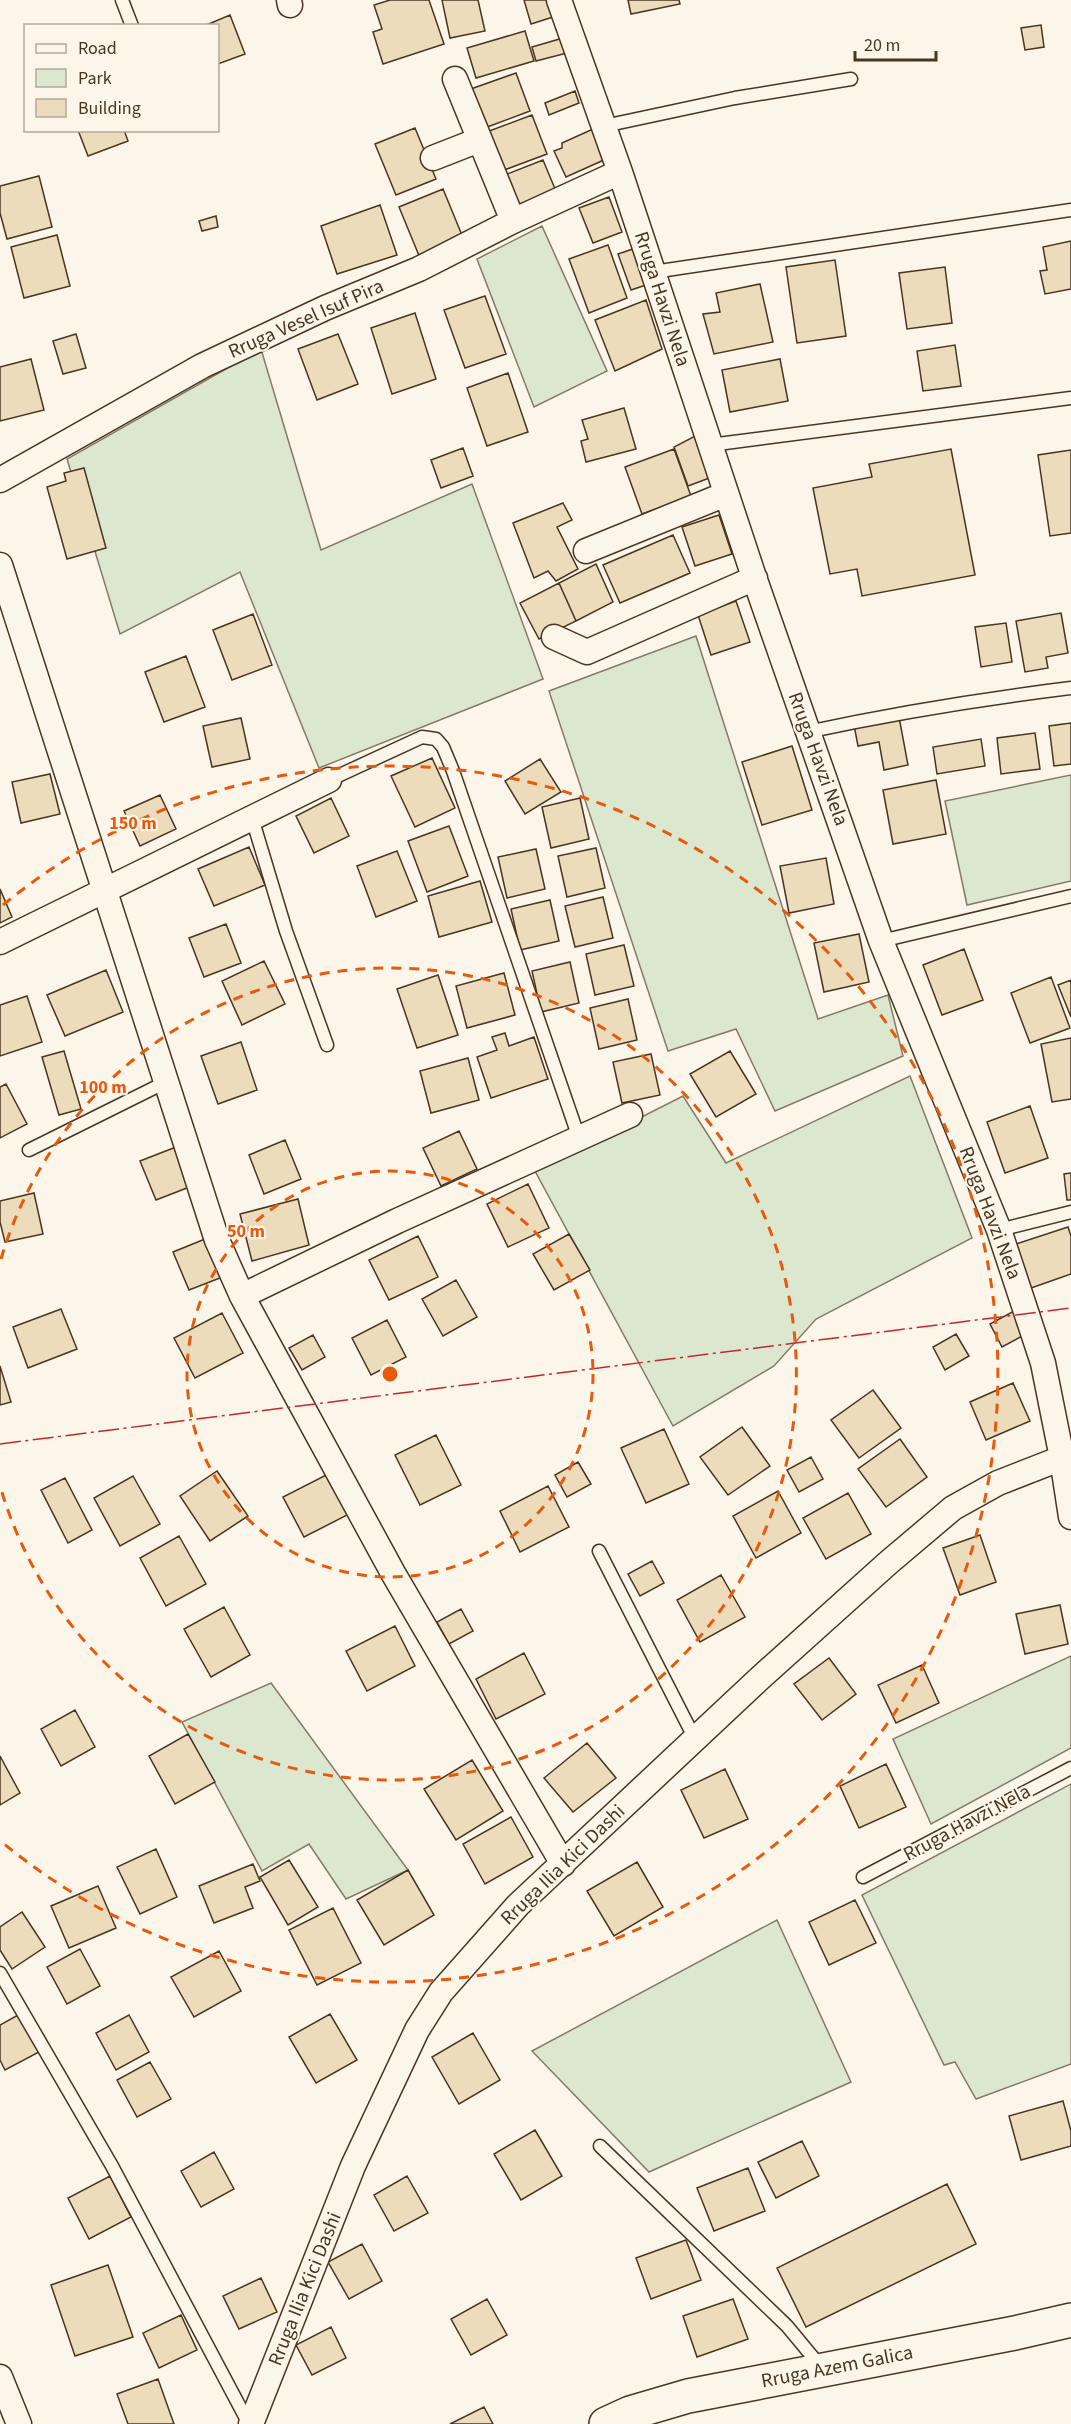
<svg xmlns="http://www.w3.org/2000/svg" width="1071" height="2424" font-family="'Source Sans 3',sans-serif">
<rect width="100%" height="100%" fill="#fbf6e9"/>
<!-- green -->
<path fill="#dce7d0" stroke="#887966" stroke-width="1.5" d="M542,226l65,145 -73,36 -57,-148z
M261,349l60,201 151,-66 71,195 -224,89 -79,-196 -120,62 -53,-175z
M696,636l122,383 70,-24 15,61 -128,55 -39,-82 -68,22 -119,-360z
M1071,775v106l-104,24 -22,-104z
M910,1076l62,162 -156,81 -42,47 -101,60 -138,-255 148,-75 43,67z
M1071,1656v92l-140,76 -38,-85z
M271,1683l137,187 -62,29 -37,-55 -47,27 -80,-149z
M1071,1784v280l-95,35 -21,-37 -11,3 -82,-170z
M777,1920l74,162 -202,90 -117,-121z"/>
<!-- building -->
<path fill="#ecdcbc" stroke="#4a3520" stroke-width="1.5" d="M390,0h39l15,44 -61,20 -10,-32 9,-3 -8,-24z
M442,0h36l7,31 -35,7z
M524,0h23l6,17 -22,7z
M628,0h51l1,4 -49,10z
M230,15l15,39 -27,10v-38h-14z
M1041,25l3,22 -19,3 -4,-22z
M525,31l9,30 -58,17 -9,-30z
M563,38l4,15 -31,8 -4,-14z
M516,73l14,38 -48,18 -14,-39z
M575,91l4,12 -30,12 -4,-12z
M532,115l15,39 -48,18 -15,-39z
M415,128l21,51 -40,16 -21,-51z
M593,129l13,30 -40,18 -12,-26 8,-3v-5z
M78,130h46l4,11 -40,15z
M543,160l15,36 -38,15 -15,-36z
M39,176l13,51 -45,12 -7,-26v-27z
M443,189l21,51 -44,18 -21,-51z
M609,197l13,35 -29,11 -14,-35z
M380,205l17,50 -60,19 -16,-48z
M216,216l2,11 -16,4 -3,-10z
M57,235l13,51 -46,12 -13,-51z
M1071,241v48l-26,5 -5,-23 7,-1 -4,-23z
M608,245l19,53 -38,15 -20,-54z
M636,248l13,36 -18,6 -13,-36z
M835,260l11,76 -49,7 -11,-76z
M945,267l7,56 -45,6 -8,-56z
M760,284l13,58 -59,12 -11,-40 17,-2 -4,-19z
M485,296l21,58 -41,14 -21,-58z
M646,300l16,49 -47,22 -20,-51z
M415,313l21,66 -44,15 -21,-66z
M76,334l10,34 -23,6 -10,-33z
M338,334l20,50 -41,16 -19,-51z
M955,345l6,41 -38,5 -6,-40z
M31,359l13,51 -44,11v-54z
M780,359l8,42 -58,11 -8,-42z
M508,373l20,59 -41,14 -20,-58z
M624,408l12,41 -50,13 -5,-21 7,-2 -6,-19z
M697,435l15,42 -24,9 -14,-39z
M463,448l10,28 -32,12 -10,-28z
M674,449l17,47 -49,18 -17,-47z
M951,449l24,126 -113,21 -5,-27 -27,5 -17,-86 59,-11 -3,-13z
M1071,450v83l-21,3 -12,-81z
M84,468l22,80 -39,11 -20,-72 19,-6 -2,-8z
M563,503l9,17 -15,7 21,42 -22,12 -8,-10 -14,7 -21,-55z
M719,515l13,39 -37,12 -13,-39z
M673,535l17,38 -70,30 -17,-38z
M596,564l17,38 -37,19 -17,-38z
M559,583l17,38 -37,18 -19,-36z
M736,601l14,41 -39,13 -13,-40z
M1061,613l7,40 -22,4 2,11 -23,4 -9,-51z
M253,614l19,51 -40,15 -19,-50z
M1006,623l6,39 -31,5 -6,-40z
M186,656l19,51 -41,15 -19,-50z
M899,717l9,48 -24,5 -5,-28 -21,4 -4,-21z
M241,718l9,41 -38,8 -9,-41z
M1071,723v41l-17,2 -5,-40z
M1035,733l5,36 -39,5 -4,-36z
M981,739l4,27 -48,8 -4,-27z
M792,746l20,64 -50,15 -20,-63z
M432,758l23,50 -40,19 -24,-51z
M540,759l21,33 -36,22 -20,-33z
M50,774l10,40 -39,9 -9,-41z
M936,780l10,54 -53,10 -10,-54z
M160,795l16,34 -36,17 -16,-35z
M331,798l18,38 -35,17 -18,-37z
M580,798l9,41 -38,9 -9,-41z
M449,826l19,50 -41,16 -19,-51z
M249,847l16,38 -51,21 -16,-37z
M596,848l9,40 -38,9 -9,-41z
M536,849l9,40 -38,9 -9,-41z
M397,851l20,50 -41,16 -19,-51z
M826,858l8,46 -45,9 -9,-47z
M480,881l12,41 -53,15 -11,-41z
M0,889l12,28 -12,6z
M603,897l10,41 -38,9 -10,-41z
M550,900l9,41 -39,9 -9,-41z
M226,924l15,39 -37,14 -15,-39z
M859,934l10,48 -45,10 -10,-49z
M624,945l10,41 -39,9 -9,-41z
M964,949l19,51 -41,15 -19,-50z
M264,961l21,43 -43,21 -20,-44z
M570,962l9,41 -38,9 -9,-41z
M106,970l17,42 -58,24 -18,-41z
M504,973l11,42 -48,13 -11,-42z
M438,975l20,60 -41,13 -20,-59z
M1051,977l19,51 -40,15 -19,-50z
M1071,980v37l-13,-32z
M27,996l15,46 -42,14v-51z
M628,999l9,41 -38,9 -9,-41z
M505,1033l4,13 25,-9 14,42 -57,19 -14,-41 20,-7 -5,-13z
M1071,1038v61l-19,3 -11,-58z
M241,1042l16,48 -39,14 -17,-48z
M64,1051l17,58 -22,6 -17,-58z
M730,1051l26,43 -40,23 -26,-43z
M651,1054l9,41 -38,8 -9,-41z
M468,1058l11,42 -48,13 -11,-42z
M6,1084l21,40 -27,14v-51z
M1030,1106l18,52 -43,15 -18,-51z
M459,1131l18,38 -36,17 -18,-38z
M285,1140l16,39 -37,15 -15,-39z
M176,1147l16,39 -36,14 -16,-39z
M1071,1173v27h-4l-3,-26z
M528,1184l21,44 -41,19 -21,-43z
M34,1193l9,41 -38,8 -5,-20v-21z
M298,1199l11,46 -57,16 -12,-47z
M1068,1227l3,9v38l-40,14 -15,-44z
M569,1234l21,36 -36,20 -21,-36z
M418,1236l20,41 -49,23 -20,-40z
M210,1237l15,39 -36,14 -16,-38z
M456,1280l21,37 -34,19 -21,-37z
M61,1309l16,40 -49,19 -15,-41z
M1014,1311l12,23 -24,13 -12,-23z
M222,1313l21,40 -48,25 -21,-40z
M387,1320l19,37 -35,18 -19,-37z
M956,1334l13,22 -24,14 -12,-23z
M313,1335l12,22 -23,13 -13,-22z
M0,1366l11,36 -11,3z
M1013,1383l17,38 -44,19 -16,-38z
M873,1390l28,38 -42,30 -28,-38z
M742,1427l28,39 -42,29 -28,-38z
M664,1429l25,55 -43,19 -25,-55z
M436,1435l25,50 -41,20 -25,-50z
M900,1439l27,38 -41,30 -28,-38z
M811,1457l12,22 -24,13 -12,-22z
M578,1462l13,22 -24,13 -12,-22z
M217,1471l31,45 -38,25 -30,-45z
M332,1472l21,40 -49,25 -21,-40z
M133,1476l27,48 -40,22 -26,-48z
M65,1478l27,52 -24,13 -27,-53z
M548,1486l21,41 -49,25 -20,-41z
M778,1491l23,42 -45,25 -23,-42z
M848,1493l23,41 -45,25 -23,-41z
M980,1535l16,47 -36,13 -17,-47z
M179,1536l27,48 -40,22 -26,-48z
M652,1561l12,22 -24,13 -12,-22z
M721,1575l24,42 -45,25 -23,-42z
M1060,1605l8,39 -43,10 -9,-40z
M224,1607l26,48 -39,22 -27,-48z
M461,1609l12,22 -24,13 -12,-22z
M395,1626l20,40 -48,25 -21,-40z
M524,1653l21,41 -49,25 -20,-40z
M829,1658l27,36 -34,26 -28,-36z
M922,1665l17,38 -43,20 -18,-38z
M75,1710l20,37 -34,19 -20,-37z
M188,1734l27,48 -40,22 -26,-48z
M587,1743l29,35 -43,34 -29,-34z
M0,1756l20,37 -20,12z
M472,1760l31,51 -47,29 -32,-51z
M886,1764l20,43 -47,21 -19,-42z
M725,1769l23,50 -44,19 -23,-48z
M511,1817l22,40 -48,27 -22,-40z
M156,1849l21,48 -37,17 -23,-47z
M289,1860l29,47 -30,18 -28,-48z
M637,1862l26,45 -49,29 -27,-45z
M253,1864l7,17 -15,6 8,21 -39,15 -15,-37z
M408,1870l26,45 -50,30 -27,-45z
M98,1886l18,42 -47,20 -18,-42z
M855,1900l21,43 -47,22 -20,-43z
M333,1908l28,55 -44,22 -28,-55z
M22,1912l23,35 -33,22 -12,-19v-23z
M80,1949l20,37 -33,18 -20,-37z
M219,1951l22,40 -47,26 -23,-40z
M330,2014l27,46 -41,23 -27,-46z
M18,2015l21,37 -34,18 -5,-10v-35z
M129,2015l20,37 -33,18 -20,-37z
M473,2033l27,47 -41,24 -27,-47z
M150,2062l21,37 -34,18 -20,-37z
M1063,2101l8,30v15l-50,14 -12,-44z
M535,2130l27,46 -41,24 -27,-46z
M802,2141l17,35 -43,22 -18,-36z
M214,2152l20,37 -33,18 -20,-36z
M748,2168l17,43 -51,20 -17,-43z
M110,2176l21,41 -42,22 -21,-41z
M407,2176l21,37 -34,18 -20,-36z
M947,2184l29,60 -170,83 -29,-59z
M686,2240l15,40 -50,19 -15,-41z
M362,2244l20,37 -33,18 -21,-37z
M108,2265l25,72 -58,19 -24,-71z
M261,2278l16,34 -38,17 -16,-33z
M487,2299l20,36 -36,20 -20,-36z
M733,2299l15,40 -51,18 -14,-41z
M181,2315l16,35 -38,18 -16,-35z
M331,2327l15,31 -34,17 -16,-30z
M158,2379l16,45h-46l-11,-30z
M484,2407l9,17h-43z"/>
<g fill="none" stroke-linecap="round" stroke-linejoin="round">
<defs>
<path id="service" d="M122,0l10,26
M604,126l131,-28 116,-19
M653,272l418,-62
M710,445l361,-47
M807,732c88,-19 175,-33 264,-44
M329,780l93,-43 14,2 7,8 10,24 126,367
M252,818l34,113 41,114
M881,941l190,-45
M29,1150l137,-68
M999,1230l72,-18
M599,1551l96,188
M863,1877l208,-109
M0,1973l112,193 137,258
M600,2146l187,180 34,41"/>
<path id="minor" d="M289,0l1,5
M559,0l61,172 133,402 128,367 118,289 44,133 19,95 9,59
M455,79l58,142
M433,158l46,-18
M0,480l202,-114 123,-58 94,-39 94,-48 107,-49
M586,551l140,-57
M0,565l217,675 25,56 151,277 170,291
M554,637l33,15 168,-74
M0,942l329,-162
M242,1296l155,-75 233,-106
M0,2377l19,47
M251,2424l102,-258 64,-136 24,-38 77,-87 241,-226 129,-116 65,-55 45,-25 64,-25"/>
<path id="secondary" d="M606,2424l24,-11 58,-17 327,-63 56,-13"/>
</defs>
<!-- service casing -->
<use href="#service" stroke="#4a3520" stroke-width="15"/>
<!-- minor casing -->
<use href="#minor" stroke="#4a3520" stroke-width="27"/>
<!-- secondary casing -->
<use href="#secondary" stroke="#4a3520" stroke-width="36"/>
<!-- service -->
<use href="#service" stroke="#fbf6e9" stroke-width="12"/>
<!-- minor -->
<use href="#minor" stroke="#fbf6e9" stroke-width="24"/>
<!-- secondary -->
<use href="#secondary" stroke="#fbf6e9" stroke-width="33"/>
<!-- power -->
<path stroke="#c62828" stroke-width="1.5" stroke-dasharray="21 4.5 3 4.5" stroke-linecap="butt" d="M0,1444l1071,-136"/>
</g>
<!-- distance rings -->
<g fill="none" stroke="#e8590c" stroke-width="3" stroke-dasharray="10 8">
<circle cx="390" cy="1374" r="203"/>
<path d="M1 1259A406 406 0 1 1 1 1489"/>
<path d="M3 905A608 608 0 1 1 3 1843"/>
</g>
<g text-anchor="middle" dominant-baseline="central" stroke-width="4.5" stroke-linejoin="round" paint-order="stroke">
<!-- street labels -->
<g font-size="20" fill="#4a3520" stroke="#fbf6e9">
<text transform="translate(662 299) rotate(72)">Rruga Havzi Nela</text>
<text transform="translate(306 319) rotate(-24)">Rruga Vesel Isuf Pira</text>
<text transform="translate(818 759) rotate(70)">Rruga Havzi Nela</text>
<text transform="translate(990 1213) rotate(69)">Rruga Havzi Nela</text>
<text transform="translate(967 1823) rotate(-28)">Rruga Havzi Nela</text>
<text transform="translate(563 1865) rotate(-44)">Rruga Ilia Kici Dashi</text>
<text transform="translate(305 2289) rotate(-68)">Rruga Ilia Kici Dashi</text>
<text transform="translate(837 2367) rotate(-11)">Rruga Azem Galica</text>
</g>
</g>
<circle cx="390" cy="1374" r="9" fill="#e8590c" stroke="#fbf6e9" stroke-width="3"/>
<g font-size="18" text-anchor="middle" font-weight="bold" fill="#e8590c" stroke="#fbf6e9" stroke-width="4.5" stroke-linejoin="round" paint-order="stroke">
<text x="133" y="829">150 m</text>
<text x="103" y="1093">100 m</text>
<text x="246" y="1237">50 m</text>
</g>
<!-- legend -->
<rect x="24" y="24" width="195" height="108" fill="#fbf6e9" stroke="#b4a999" stroke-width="1.5"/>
<rect x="36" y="44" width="30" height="9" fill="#fbf6e9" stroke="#b4a999" stroke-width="1.5"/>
<text x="78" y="54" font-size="18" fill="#4a3520">Road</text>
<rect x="36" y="69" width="30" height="18" fill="#dce7d0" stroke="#b4a999" stroke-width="1.5"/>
<text x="78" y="84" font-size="18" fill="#4a3520">Park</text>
<rect x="36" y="99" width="30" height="18" fill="#ecdcbc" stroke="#b4a999" stroke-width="1.5"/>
<text x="78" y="114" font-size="18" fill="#4a3520">Building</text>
<!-- scale -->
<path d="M855 51v9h81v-9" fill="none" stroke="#4a3520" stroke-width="3"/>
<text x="864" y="51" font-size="18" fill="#4a3520" stroke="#fbf6e9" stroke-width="4.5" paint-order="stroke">20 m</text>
</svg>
